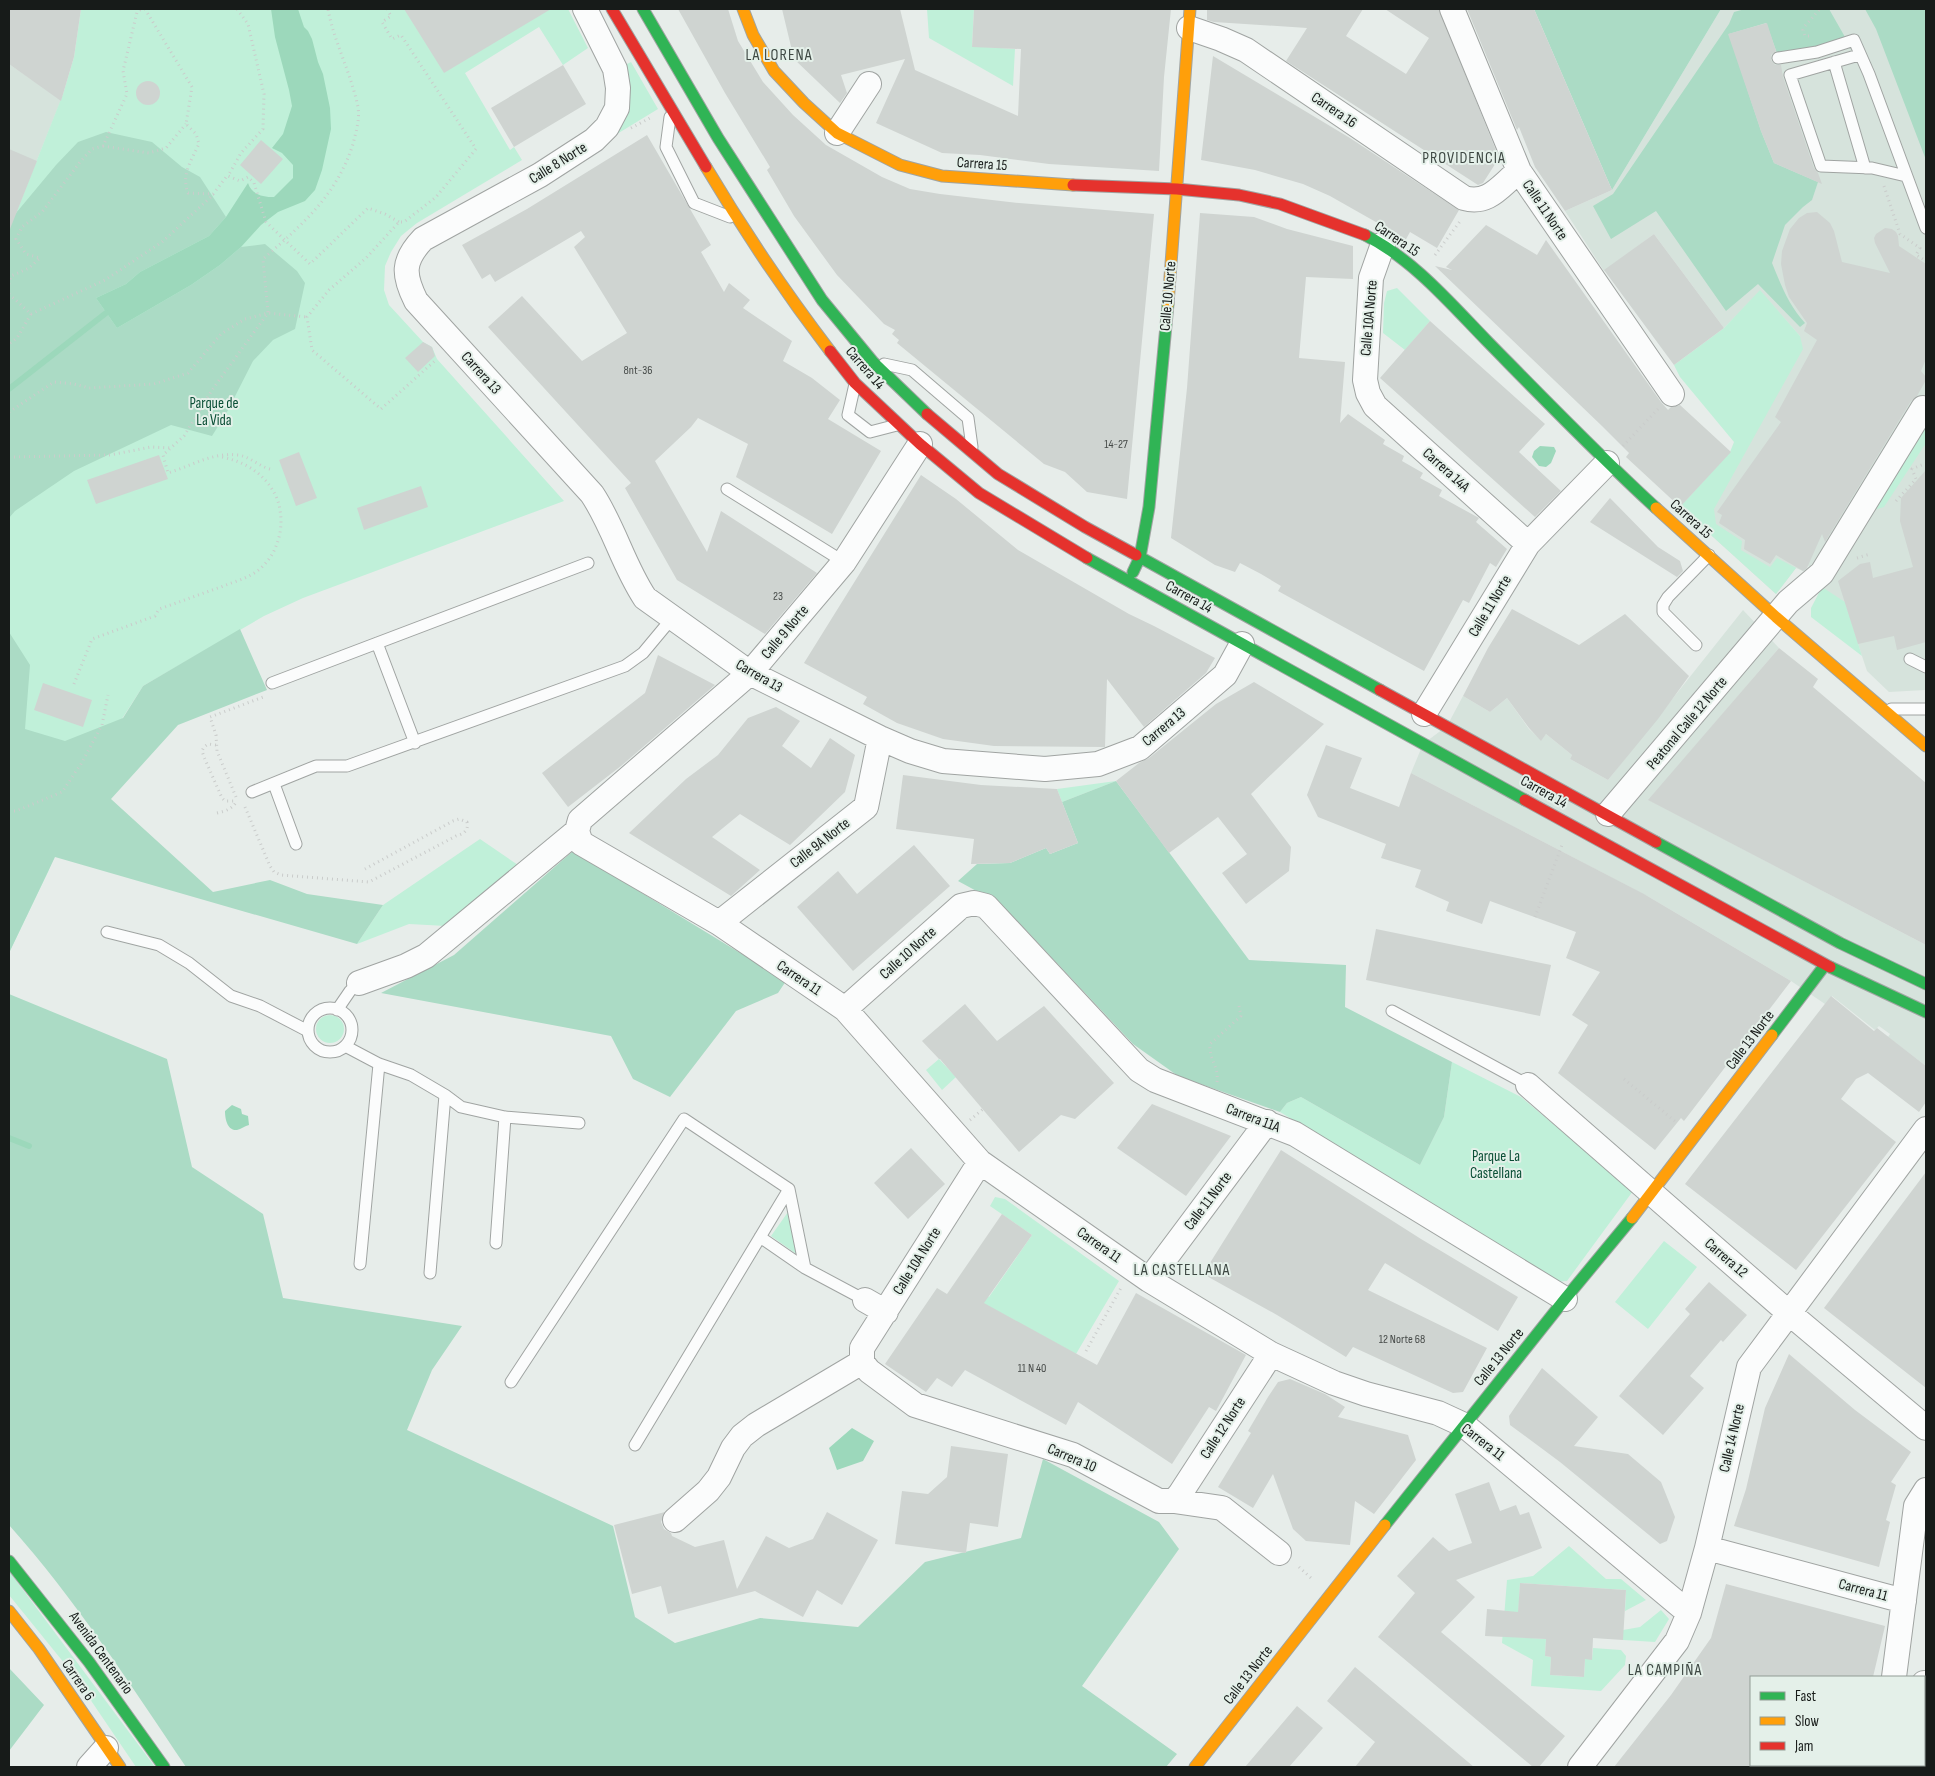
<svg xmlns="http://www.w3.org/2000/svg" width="1935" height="1776" font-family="'Sofia Sans Condensed',sans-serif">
<rect width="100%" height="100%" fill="#e7edea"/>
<!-- built -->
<path fill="#d6e3dc" d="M1721,9h205v683l-1,-2 -36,2 -22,-21 -9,-27 -36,-57v-14l-14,-7 -3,6 -9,-4 -20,26 -96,-87 51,-55 69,-116 -40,-45 -36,37 -70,-94 -50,37 -39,-60 47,-21z
M9,64l52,36 -45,113 -7,-3z
M1743,610l36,38 -130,152 277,145v121l-38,-29 2,-3 -11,-8 -4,4 -43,-34 -7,8 -34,-23 -142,-84 -238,-124 12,-29 24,-18 16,-30 27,16 17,-14 22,31 12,11 5,-6 26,21 -2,4 38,21z"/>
<!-- green -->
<path fill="#c0f0d9" d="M81,9h487l20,39 -25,17 -24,-38 -74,46 45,77 4,-3 8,13 -105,63 -16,13 -10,16 -6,14 -1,24 5,15 34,37 9,5 5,12 127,142 -261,97 -39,18 -121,70 -55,86 -40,100 -39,81v-728l7,-12 47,-119 11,-37z
M927,9h47l-2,37 43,3 -2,37 -84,-48z
M631,62l27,47 -41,25 -2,-2 8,-66z
M1397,288l33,33 -25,29 -22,-17 1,-30 3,-12z
M1760,290l40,46 3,13 -89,160 2,15 26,17 -1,9 29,17 7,-9 19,10 -20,26 -96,-87 50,-55 4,-10 -54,-65 -6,-12 50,-37z
M1926,416v29l-2,1 -40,61 -21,6z
M1822,587l23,15 17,54 -51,-39v-9z
M1116,781l-54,21 -5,-13z
M480,839l38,26 -72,61 -37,-2 -52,20 26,-39z
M316 1029a14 14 0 1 1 28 0a14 14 0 1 1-28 0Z
M939,1059l17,18 -14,13 -16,-20z
M1452,1062l69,35 112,94 -66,90 -11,1 -137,-86 -139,-84 7,-9 14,-6 119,68 24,-48z
M995,1197l10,2 114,82 -43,73 -99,-54 5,-8 7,5 43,-62 -42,-29z
M788,1212l14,46 -31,-22z
M1664,1241l33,26 -49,62 -33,-27z
M1569,1546l37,33h15l25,21 -21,11 1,-21 -106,-7 -3,54 29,2 -1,17 6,1 -1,18 34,2 1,-18h7l1,-11 28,2 5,6 -1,9 -24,26 -70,-5 2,-26 -31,-17 5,-63 26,-4z
M9,1571l146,196h-19l-63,-93 -64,-79z
M1661,1610l8,9 -14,23 -32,-2v-10l17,-3z"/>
<!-- forest -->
<path fill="#abdbc5" d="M1534,9h187l-109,181z
M1745,9h84l16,28 -27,10 -41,6 -11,-30 -37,11 32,97 13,32 44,19 -6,18 -9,7 -18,18 -13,38c9,22 17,43 33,60l-5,4 -42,-43 -32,27 -70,-100 -45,28 -18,-33 20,-12 116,-170 5,-12z
M1865,9h61v151l-50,-131z
M106,132l46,10 30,25 18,10 26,40 -17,19 -69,36 -14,12 -30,14 21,30 74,-43 29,-20 21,-18 24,-3 32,27 8,12 -10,46 -22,11 -20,21 -26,51 -15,24 -41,-11 -97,46 -59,40 -6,7v-304l7,-1 40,-48 22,-23z
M240,629l27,61 -89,35 -67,74 102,93 57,-12 37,14 76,11 -26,39 -302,-87 -46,96v-321l21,33 -5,64 40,12 58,-23 20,-32z
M1116,781l133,179 97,5 -1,42 107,55 -8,55 -24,48 -119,-68 -14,6 -7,9 -102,-36 -45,-32 -109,-116 -31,-28 -35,-19 19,-17 33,-1 36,-15 4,6 28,-11 -16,-41z
M573,851l213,130 -8,12 -42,18 -66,86 -37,-18 -22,-43 -230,-43 73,-38z
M9,994l158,65 25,108 71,47 20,84 179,28 -30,44 -25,60 206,96 22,91 40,26 85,-25 98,9 67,-65 96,-24 22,-79 116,63 20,27 -97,137 95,68 -11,13h-980c-56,-83 -110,-167 -177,-242z
M9,1668l35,37 -35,46z"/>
<!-- water -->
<path fill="#9cd8bb" d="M271,9h27l6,18 4,4 4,8 6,23 5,12 7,34 1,21 -9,41 -7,20 -10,11 -27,11 -17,13 -20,22 -21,18 -29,20 -74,43 -21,-30 30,-14 14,-12 69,-36 17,-19 22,-34c4,12 15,14 26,14l19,-19v-13l-11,-12 -10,-5 11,-14 9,-28 -3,-16 -14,-53z
M1540,446l14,1 2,4 -5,12 -5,4 -7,-1 -7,-9 2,-6z
M232,1105l9,4 1,5 6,2 1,9c-4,1 -8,4 -12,5 -10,1 -12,-12 -12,-19z
M852,1428l22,13 -11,20 -26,9 -8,-22z"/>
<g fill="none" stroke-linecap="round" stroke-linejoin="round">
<!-- stream -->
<path stroke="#9cd8bb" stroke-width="6" d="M9,389l97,-76
M9,1138l20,8"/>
</g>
<!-- building -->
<path fill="#cfd4d1" d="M9,9h72l-7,48 -13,44 -52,-37z
M404,9h147l-107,64z
M678,9h50l10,32 25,41 30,33 33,30 56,32 28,12 30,5 79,9 135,11 -27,285 -40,-7 -22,-20 -21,-8 -147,-121 2,-3 -7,-6 3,-4 -11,-6 -47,-49 -43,-59 -27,-46 3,-3 -45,-74z
M782,9h118l15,61 103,46 3,-67 -49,-2 2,-38h197l-7,68 -5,94 -110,-7 -69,-9 -38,-2 -66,-30 29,-64 -64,16 6,18 -7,10 -46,-44z
M1207,9h156l-17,27 60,38 23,-36 -44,-29h54l60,149 -16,25 -5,2 -192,-124 21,-33 -93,-6 -7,-2z
M1467,9h67l78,181 -47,21 -30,-44 -16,-40 -2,3z
M1767,23l9,28 -5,4v5l4,5h6l2,12 31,91 4,5 4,11 -48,-21 -13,-32 -33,-97z
M1213,56l137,82 109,72 -22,38 -27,-16 -5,9 -15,-11 -60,-34 -27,-12 -48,-14 -54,-10z
M563,65l23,39 -72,43 -23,-39z
M136 93a12 12 0 1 1 24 0a12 12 0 1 1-24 0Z
M647,135l64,110 -10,7 23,40 5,-9 21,17 -7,8 49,33 -9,20 29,17 28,22 -12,19 53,32 -49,83 -96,-57 12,-33 -50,-26 -7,9 -36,34 52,91 14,-41 96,62 -52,61 -88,-54 -52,-92 6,-5 -143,-156 34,-31 60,65 45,-28 -53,-86 11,-10 -4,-6 -86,51 -5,-8 -8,5 -20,-34 65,-36z
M261,140l22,19 -22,25 -21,-19z
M9,149l28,12 -27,68h-1z
M1817,212l13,11 4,8 8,31 48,11 -15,-30 -1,-5 2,-4 9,-6 7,1 4,3 2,4 1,10 27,18v95l-5,12 5,6v3l-9,16 -6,5 -86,141 -3,-8 -15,34 -4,3 -27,-16 -6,9 -26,-15 1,-9 -26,-17 3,-8 -5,-3 64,-90 -6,-5 42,-77 -13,-9 3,-8 -18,-26 -4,-12 -4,-21 1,-13 8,-22 9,-11 8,-5z
M1200,213l54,4 33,12 66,17v33l-47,-2 -7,81 46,4 -5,61 8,-9 37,26 -2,4 21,12 -2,5 21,12 -3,5 22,12 -3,6 40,22 -3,4 31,27 -11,18 -6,-4 -21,40 -6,-3 -39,71 -146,-80 3,-5 -20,-12 -21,-11 -5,9 -20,-7 -44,-27 16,-150z
M1486,225l51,30 9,-15 115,162 7,8 3,-3 9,-2 51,47 -51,55 -54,-50 3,-4 -27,-27 -167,-160 17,4 -6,-3z
M1654,234l70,94 -50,37 -70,-95z
M1430,321l115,103 -26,28 42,39 -26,26 -155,-139z
M423,342l9,5 3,9 -17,16 -13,-14z
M299,452l18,46 -21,8 -17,-46z
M159,455l9,24 -72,25 -9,-24z
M1926,470v172l-29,8 -3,-14 -36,8 -20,-63 22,-17 10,-2 3,16 40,-11 -13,-46 1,-23z
M921,475l35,24 62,51 111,64 25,12 61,32 -9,15 -62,54 -37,-48 -2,68 -111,-1 -51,-7 -46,-16 -34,-19 4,-7 -63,-34z
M421,486l7,21 -64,23 -7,-22z
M1610,498l48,49 22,14 3,10 -6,6 -87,-55z
M1512,609l67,36 46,-31 64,62 -31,43 -50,61 -38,-21 2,-4 -26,-21 -5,7 -12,-13 -22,-30 -17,14 -27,-16 25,-48z
M1779,648l39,31 -5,8 113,96v162l-278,-145z
M658,655l57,30 -94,81 -53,41 -26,-34 103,-80z
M1254,682l70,42 -73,70 40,53 -2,24 -43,33 -24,-31 25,-19 -29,-37 -49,36 -53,-72 23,-18 10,-5 67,-54z
M43,683l49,17 -9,27 -49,-17z
M776,707l24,14 -18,25 29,22 19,-30 25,17 -10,37 -55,53 -50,-31 -28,23 48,33 -29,26 -102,-63 57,-54 32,-24 30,-37z
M1326,745l36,13 -12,30 49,19 12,-34 233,121 147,87 -107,140 -3,-3 -26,32 -97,-77 30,-48 -16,-10 28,-43 -34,-14 10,-26 -86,-31 -8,23 -36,-13 3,-9 -34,-15 6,-17 -40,-12 5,-14 -68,-27 -11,-22z
M903,775l78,10 76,4 21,54 -28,11 -4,-6 -36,15 -39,1 3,-25 -78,-10z
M914,845l36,41 -97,85 -56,-64 41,-36 19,23z
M1376,929l175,36 -11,51 -174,-36z
M1831,996l43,35 3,-3 49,38v36l-7,10 -51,-39 -12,6 -15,20 55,43 -100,128 -111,-86z
M965,1004l32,37 47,-35 70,77 -39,36 -14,-4 -42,37 -79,-93h-1l-17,-18z
M1152,1104l79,32 -45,60 -69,-48z
M911,1148l34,36 -37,35 -34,-36z
M1281,1150l140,89 97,58 -20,34 -113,-68 -17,27 119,58 -24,44 -10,1 -100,-46 -7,10 -69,-42 -74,-41z
M1926,1172v216l-102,-80z
M1002,1214l30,21 -48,68 113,62 39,-72 110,62 -30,56 -7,-4 -37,57 -94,-62 -12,23 -101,-55 -13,17 -15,-9 -11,14 -41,-28 52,-76 10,6z
M1709,1282l38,33 -24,27 -2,-2 -31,36 14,12 -41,47 -44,-39 71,-82 -5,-5z
M1789,1354l66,56 56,42 -20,30 5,3 -10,35 4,2 -11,45 -145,-41 12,-37 19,-81z
M1542,1368l56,49 -24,29 54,8 33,28 14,35 -8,24 -7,3 -100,-82 -50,-37 -1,-9z
M1290,1379l35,15 20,13 -7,10 70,18 8,25 -42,54 -19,-13 -5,44 -44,-4 -13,-12 -20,-55 -20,34 -35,-21 33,-54 -3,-2 20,-34 10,-15z
M951,1446l57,8 -10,73 -28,-4 -4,30 -71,-9 7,-53 26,3 19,-17z
M1489,1482l11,29 16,-6 4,10 9,-3 13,36 -86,32 19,17 -34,35 124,104 -26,31h-6l-155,-130 37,-44 -18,-17 36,-39 16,14 23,-8 -17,-49z
M665,1512l-4,10 3,7 7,4 1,3 23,11 29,-7 13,49 29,-53 23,12 24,-9 14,-27 51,28 -36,65 -25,-15 -14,27 -48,-26 -87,23 -7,-28 -29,8 -18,-69z
M1520,1583l106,7 -3,50 -30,-2 -1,22 -7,-1 -1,18 -34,-2 1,-18 -6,-1 1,-17 -61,-3 2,-27 31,3z
M1726,1584l159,42 -12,51h-122v90h-137l57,-72 40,-57z
M1355,1667l119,100h-119l20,-25 -48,-41z
M1297,1706l26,22 -34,39h-44z"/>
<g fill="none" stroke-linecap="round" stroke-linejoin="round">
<defs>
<path id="lane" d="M1859,55l-69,20 31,91 51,2 34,8
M1778,58l39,-6 37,-12 15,34 57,154
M1834,62l31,106
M670,117l-4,30 28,56 36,14
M884,364l28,6 56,48 4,29
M855,384l-7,31 22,17 27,-7
M727,489l117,73
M377,643l38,100
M1696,645l-33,-33v-7l5,-8 41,-42
M1910,659l16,8
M272,683l316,-120
M1891,709h35
M274,784l22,60
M252,792l64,-26h31l278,-100 18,-13 30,-36
M107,932l52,13 30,18 42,33 29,10 48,25
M308 1030a22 22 0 1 1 44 0a22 22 0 1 1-44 0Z
M337,1010l13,-19 9,-8
M1392,1011l136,74
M345,1046l34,18 32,11 34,20 16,12 44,10 74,6
M760,1237l45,31 60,32
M496,1243l9,-126
M360,1264l19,-200
M430,1273l15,-178
M511,1382l173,-263 105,70 16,79
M635,1445l154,-256"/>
<path id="street" d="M585,9l30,60 3,19 -1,20 -10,19 -13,13 -54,35 -117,64c-21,22 -20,36 -7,62l176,193c22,33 31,71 53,104l105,75 130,65 30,13 33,10 102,8 53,-5 42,-16 85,-73 17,-31
M1452,9l67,162 153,223
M1189,28l32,11 25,11 218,148c25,7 36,-12 55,-27
M837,133l32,-49
M1383,244l-12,34 -6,102 3,13 7,13 153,138
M1424,714l104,-170 79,-81
M1608,814l180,-212 34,-29 101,-165
M577,831l4,12 138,80 126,86 135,153 169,118 122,74 63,29 32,11 72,19 26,12 225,188
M577,831l3,-11 170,-147 94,-111 76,-118
M719,923l147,-116 14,-69
M359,983l47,-17 20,-10 151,-125
M845,1009l116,-103 13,-3 12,3 153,164 16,10 140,54 270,165
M1528,1085l261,228 137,115
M1149,1280l118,-158
M865,1300l21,12
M862,1362l7,9 46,34 158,50 86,46h15l48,7 57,45
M862,1362v-14l118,-186
M1174,1501l6,-7 91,-140
M675,1520l33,-29 11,-14 14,-29 9,-12 14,-11 106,-63
M1707,1548l197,53
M1894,1677l22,-171 10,-16
M1924,1683l2,1
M89,1767l17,-19
M1580,1767l97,-126 12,-28 18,-65 42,-181 177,-238
M1878,1767l2,-2"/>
<path id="fast" d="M643,9l75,129 104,162 51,62 54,52
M1365,235c49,25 85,68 123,107 55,56 110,113 168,166
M1136,555l244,135
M1087,558l438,242
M1133,572l7,-15 9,-50 19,-203
M1656,842l184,101 86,41
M1830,967l96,45
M1772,1035l53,-70
M1385,1525l180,-226 67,-81
M9,1561l80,101 75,105"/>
<path id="slow" d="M743,9l10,26 21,36 30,32 33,30 63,32 42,11 131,9
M706,167c38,64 79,125 124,184
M1168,304l22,-295
M1656,508l120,109 150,129
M1632,1218l140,-183
M9,1611l30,38 81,118
M1195,1767l190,-242"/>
<path id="jam" d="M612,9l94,158
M1073,185l104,4 62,6 41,9 85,31
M830,351l25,32 65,61 59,49 108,65
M927,414l71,60 87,53 51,28
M1380,690l276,152
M1525,800l305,167"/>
</defs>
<!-- lane casing -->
<use href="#lane" stroke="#a0a4a2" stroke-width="13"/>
<!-- street casing -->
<use href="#street" stroke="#a0a4a2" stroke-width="26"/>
<!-- fast casing -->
<use href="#fast" stroke="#a0a4a2" stroke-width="13"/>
<!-- slow casing -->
<use href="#slow" stroke="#a0a4a2" stroke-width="13"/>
<!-- jam casing -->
<use href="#jam" stroke="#a0a4a2" stroke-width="13"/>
<!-- path -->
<path stroke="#cacccb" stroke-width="3" stroke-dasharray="1 4" stroke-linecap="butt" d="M145,9l47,78 -6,37 10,10 3,10c-8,17 -18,31 -11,49l25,1 14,-18
M237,9l11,15 16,70 -1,35 -22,24 -13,23 12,5 8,-4 6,6 12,39 44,42 58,-56 17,6 14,8
M387,9l4,7 -9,6 10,17 9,-4 75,114 -40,48 -32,25h-5l-33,36 -37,32 -22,27 5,33 69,59 56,-50
M1809,36h-4l-2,-6 2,-4 15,-17
M631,128l19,-10
M103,146l46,7 17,-5 20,-24
M1884,186l16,48 20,14 -4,7 10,6
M1435,255l26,-35
M9,284l2,-8 18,-8 11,-10 -14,-4 -10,-15 6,-12 20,-15 38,-50 12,-13 11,-3 24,-52 -4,-23 14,-59 4,-3
M9,294l22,20 -14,24 -8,6
M31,314l74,-34 57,-38 51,-47
M9,412l45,-30 20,2 15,4 65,-4 34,-11 33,-39 24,-15 23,-6 39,4
M1623,446l35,-37
M9,457l101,-2 41,-8 20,1
M270,469c-12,-3 -20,-13 -33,-14 -24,-3 -46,11 -69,18l-5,-18 21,-19 28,-46 56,-77 -5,-54c39,-34 74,-64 90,-115 3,-12 7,-25 5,-37 -7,-34 -24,-65 -30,-98
M1896,501l20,-22 -4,-10 14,-6
M1857,558l13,-4
M74,684l18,-45 63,-23 4,-7c21,-7 41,-15 62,-22 14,-6 30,-9 41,-20 10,-10 15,-20 18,-34 2,-12 1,-25 -4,-37 -11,-22 -30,-34 -54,-39
M216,745l-8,-1 -4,3 -2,4 2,6 18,41 3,3h12
M236,797l-19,-46 -1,-16 -6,-18 56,-21
M245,807l25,59 4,6 7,3 88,7 87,-46c7,-2 13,-5 11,-14l-8,-3 -6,2 -88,48
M9,811h7l46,-19 19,-28 21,-39 6,-30
M217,813c9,-2 15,-4 20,-12
M1535,917l27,-72
M1624,1079l53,44
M1217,1082c2,-16 -8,-21 -7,-38l31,-28 -2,-10
M970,1120l13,-11
M1086,1351l36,-65
M1299,1567l12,11 -1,2"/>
<!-- lane -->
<use href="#lane" stroke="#fbfcfc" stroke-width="11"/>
<!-- street -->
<use href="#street" stroke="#fbfcfc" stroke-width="24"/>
<!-- fast -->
<use href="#fast" stroke="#30b455" stroke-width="11"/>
<!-- slow -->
<use href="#slow" stroke="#ff9f0a" stroke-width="11"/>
<!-- jam -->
<use href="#jam" stroke="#e5322d" stroke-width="11"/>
</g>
<g text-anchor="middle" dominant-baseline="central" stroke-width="4" stroke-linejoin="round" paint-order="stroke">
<!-- number labels -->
<g font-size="12" fill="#464a48">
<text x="638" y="370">8nt-36</text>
<text x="1116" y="444">14-27</text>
<text x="778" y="596">23</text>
<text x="1402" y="1339">12 Norte 68</text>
<text x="1032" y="1368">11 N 40</text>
</g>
<!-- street labels -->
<g font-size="15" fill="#171b19" stroke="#e4f0e9">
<text transform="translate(1334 110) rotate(34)">Carrera 16</text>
<text transform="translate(558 163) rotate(-32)">Calle 8 Norte</text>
<text transform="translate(982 164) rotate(4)">Carrera 15</text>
<text transform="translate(1545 210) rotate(56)">Calle 11 Norte</text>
<text transform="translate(1397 239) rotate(34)">Carrera 15</text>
<text transform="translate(1168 296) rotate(-85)">Calle 10 Norte</text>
<text transform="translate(1369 318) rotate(-85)">Calle 10A Norte</text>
<text transform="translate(865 368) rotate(49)">Carrera 14</text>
<text transform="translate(481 373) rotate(48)">Carrera 13</text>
<text transform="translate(1446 470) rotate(42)">Carrera 14A</text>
<text transform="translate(1691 519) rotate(42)">Carrera 15</text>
<text transform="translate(1189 597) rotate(29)">Carrera 14</text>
<text transform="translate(1490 606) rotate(-59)">Calle 11 Norte</text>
<text transform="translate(785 632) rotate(-50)">Calle 9 Norte</text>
<text transform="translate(759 676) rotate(30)">Carrera 13</text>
<text transform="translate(1687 723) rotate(-50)">Peatonal Calle 12 Norte</text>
<text transform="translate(1164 727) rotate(-40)">Carrera 13</text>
<text transform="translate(1544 792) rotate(29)">Carrera 14</text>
<text transform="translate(820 843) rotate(-38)">Calle 9A Norte</text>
<text transform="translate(908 953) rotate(-42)">Calle 10 Norte</text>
<text transform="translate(799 978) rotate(34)">Carrera 11</text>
<text transform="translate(1750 1040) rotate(-53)">Calle 13 Norte</text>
<text transform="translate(1253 1118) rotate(21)">Carrera 11A</text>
<text transform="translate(1208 1201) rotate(-53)">Calle 11 Norte</text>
<text transform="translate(1099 1245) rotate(35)">Carrera 11</text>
<text transform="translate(1726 1258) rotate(41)">Carrera 12</text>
<text transform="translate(917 1261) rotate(-58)">Calle 10A Norte</text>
<text transform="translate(1499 1357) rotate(-51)">Calle 13 Norte</text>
<text transform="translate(1223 1428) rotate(-57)">Calle 12 Norte</text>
<text transform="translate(1732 1438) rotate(-77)">Calle 14 Norte</text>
<text transform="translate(1483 1442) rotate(38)">Carrera 11</text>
<text transform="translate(1072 1458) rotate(23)">Carrera 10</text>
<text transform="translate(1863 1590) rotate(15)">Carrera 11</text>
<text transform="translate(101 1653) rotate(54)">Avenida Centenario</text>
<text transform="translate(1248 1675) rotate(-52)">Calle 13 Norte</text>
<text transform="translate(78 1680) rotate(56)">Carrera 6</text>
</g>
<!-- park labels -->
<g font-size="15" fill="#094e35" stroke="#e4f0e9">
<text x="214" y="403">Parque de<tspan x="214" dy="17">La Vida</tspan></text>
<text x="1496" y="1156">Parque La<tspan x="1496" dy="17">Castellana</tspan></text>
</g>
<!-- neighbourhood labels -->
<g font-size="16" letter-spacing="1" fill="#3e4843" stroke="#e4f0e9">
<text x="779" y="55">LA LORENA</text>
<text x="1464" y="158">PROVIDENCIA</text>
<text x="1182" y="1270">LA CASTELLANA</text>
<text x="1665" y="1670">LA CAMPIÑA</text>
</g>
</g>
<!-- border -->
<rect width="1935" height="1776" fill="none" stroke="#171b19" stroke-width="20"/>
<!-- legend -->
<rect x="1750" y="1676" width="175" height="90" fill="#e4f0e9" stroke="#929b96"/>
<rect x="1760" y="1692" width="25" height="8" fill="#30b455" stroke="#929b96"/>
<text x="1795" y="1701" font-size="15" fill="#171b19">Fast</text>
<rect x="1760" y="1717" width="25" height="8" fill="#ff9f0a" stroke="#929b96"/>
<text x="1795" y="1726" font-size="15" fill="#171b19">Slow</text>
<rect x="1760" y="1742" width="25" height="8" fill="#e5322d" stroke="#929b96"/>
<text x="1795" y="1751" font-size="15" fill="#171b19">Jam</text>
</svg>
